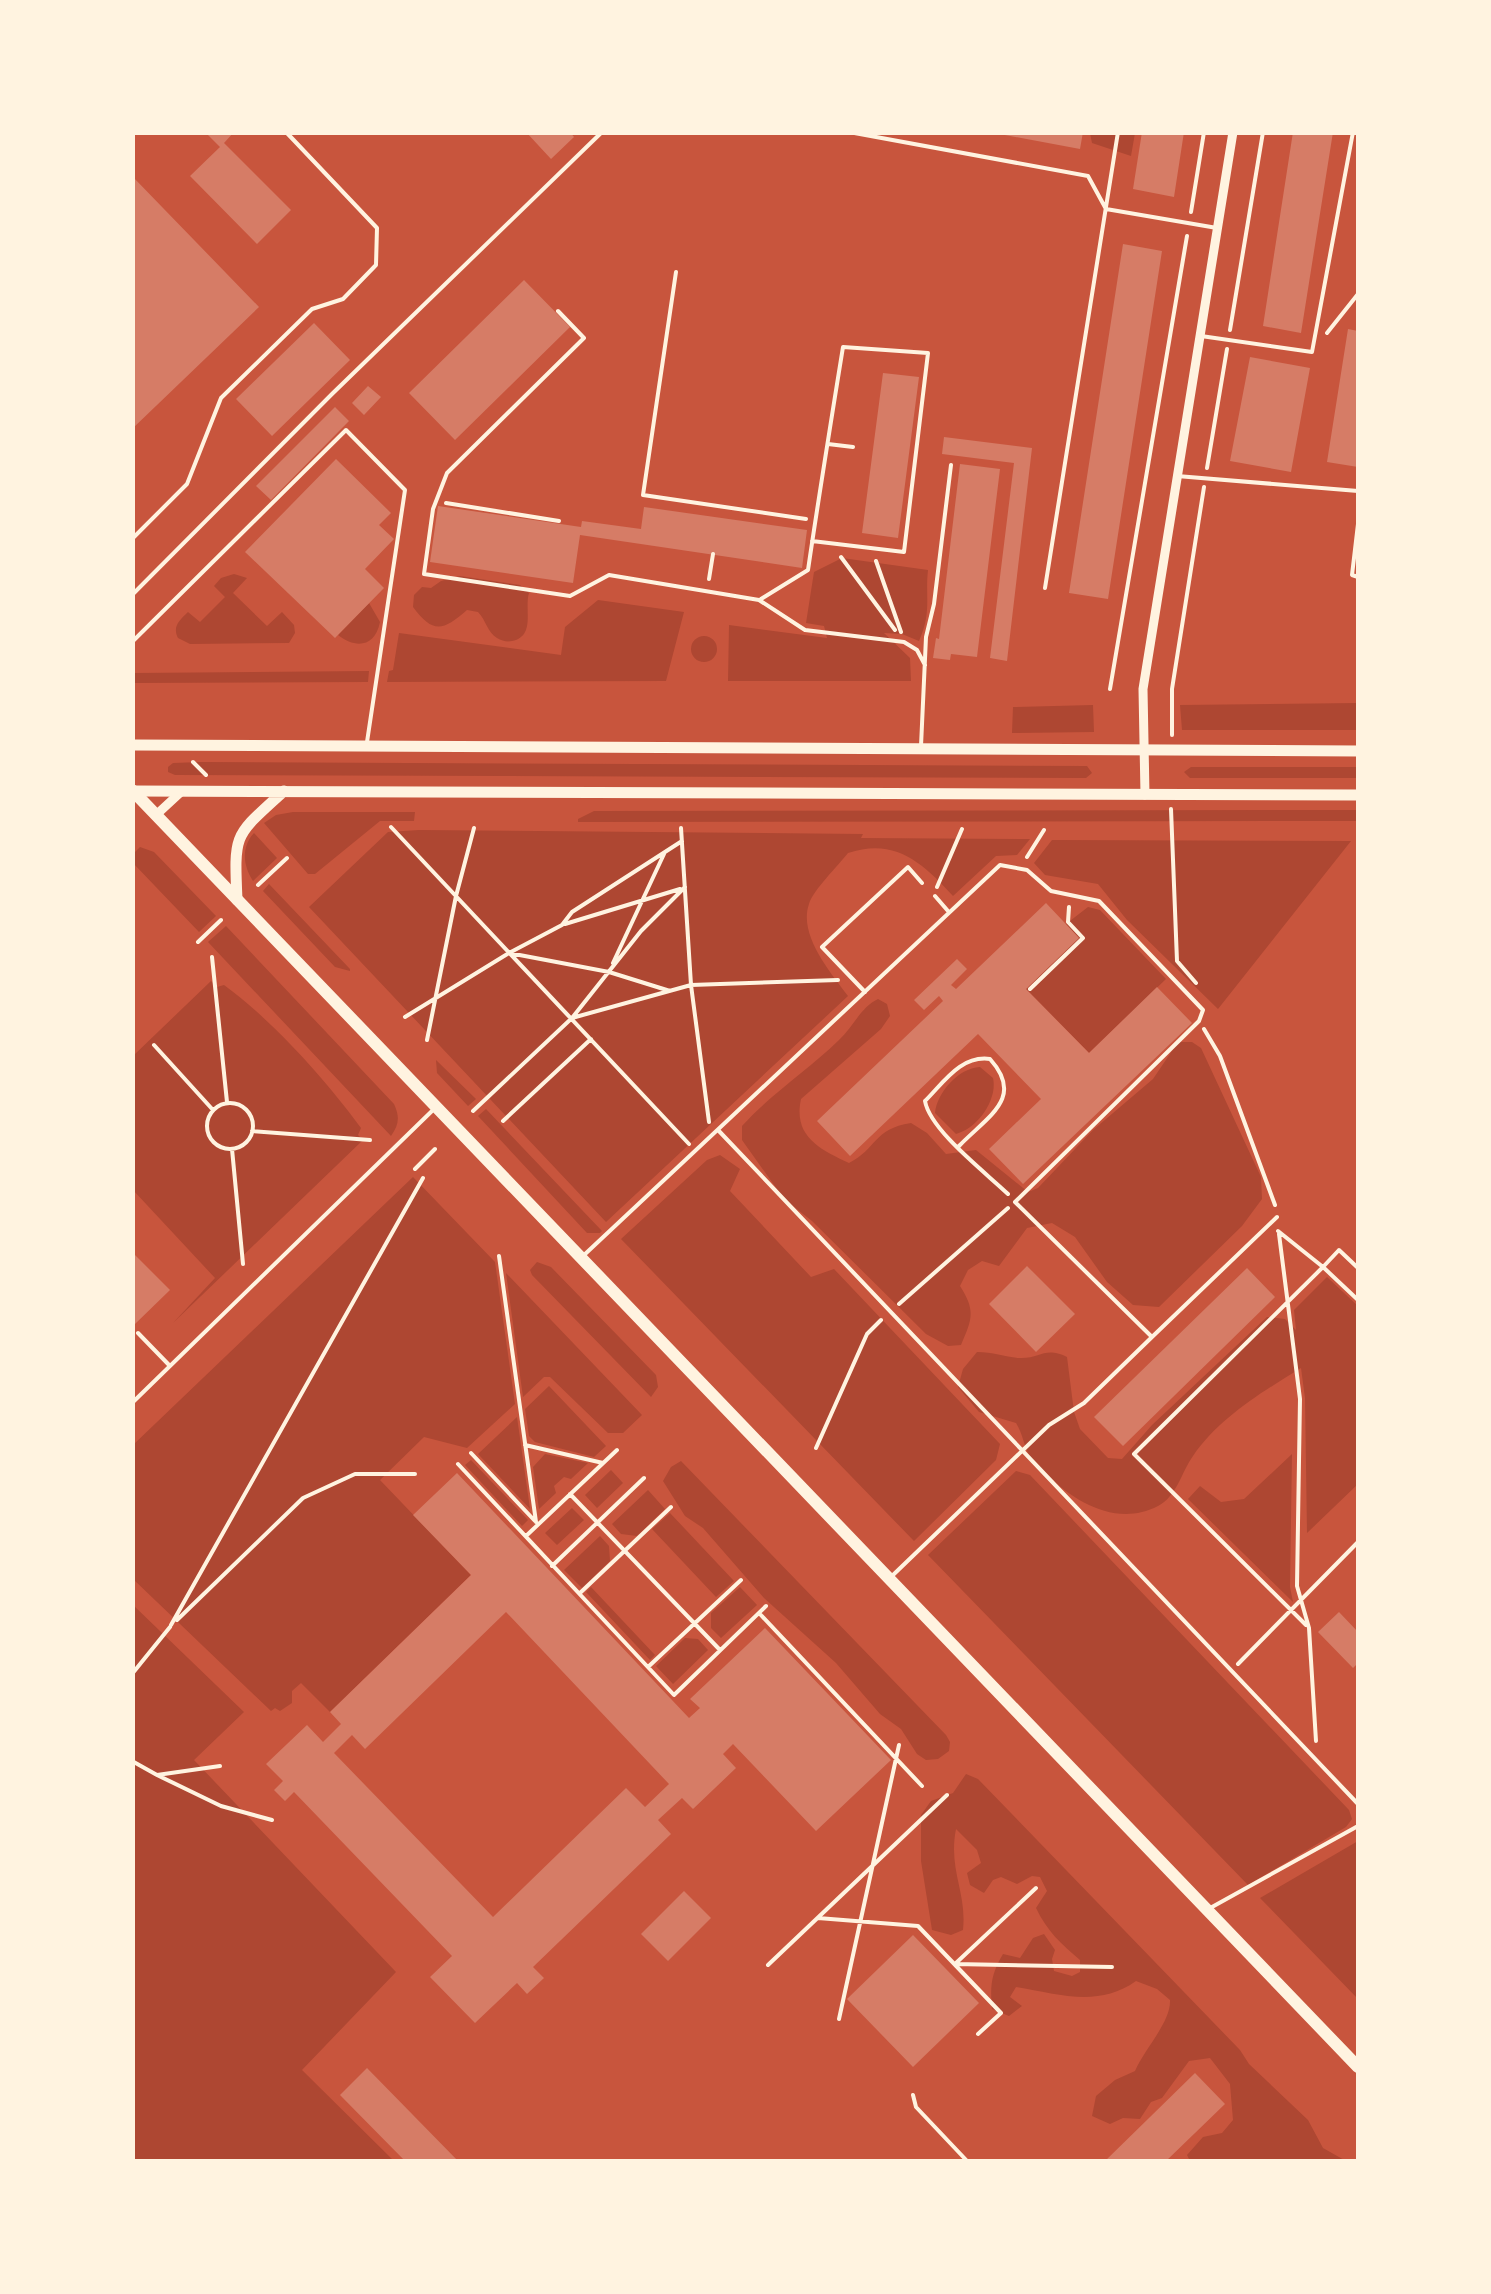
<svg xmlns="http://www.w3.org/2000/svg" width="1491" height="2294" font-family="Manrope,sans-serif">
<rect width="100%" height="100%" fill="#c8553d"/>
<!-- green -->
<path fill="#ae4732" d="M1090,133h45l-4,23 -39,-13z
M842,558l86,12c-3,27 4,42 -9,71l-17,-7 -18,-1 26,25 1,23h-183l1,-56 98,13 -3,-12 -18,-3 8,-51z
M234,574l13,4 -14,15 34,33 15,-14 12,13 1,8 -6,10 -99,1 -12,-6c-6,-12 2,-18 10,-26l12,10 25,-25 -11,-11 7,-8z
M460,576l60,9 9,8c-5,16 7,43 -17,48 -5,1 -10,0 -15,-3 -10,-6 -11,-18 -19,-26l-11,-2c-24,21 -34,24 -54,-3l1,-12 8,-8 9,1 10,-7z
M598,600l86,12 -18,69 -279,1 2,-11 4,-1 6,-37 162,22 4,-28z
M369,603l11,19c-5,25 -24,27 -42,13z
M691 649a13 13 0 1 1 26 0a13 13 0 1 1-26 0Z
M369,671l-1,11 -235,1v-10z
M1358,703v27h-176l-2,-25z
M1093,705l1,27 -82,1 1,-26z
M201,762l886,4 5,7 -6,5 -911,-3 -7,-3v-5l5,-4z
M1191,767h167v11h-168l-6,-6z
M1358,810v11l-780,1v-3l16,-8z
M293,812h122l-1,9h-34l-65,53h-7l-44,-51 12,-8z
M419,830l444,4 -2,4 169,1 -13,16 -21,1 -43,40c-30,-33 -58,-59 -105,-43 -10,13 -35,37 -39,51 -11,31 22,69 39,92l-242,226 -297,-315 79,-75z
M254,833l23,25 -24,23c-10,-15 -12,-34 1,-48z
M1052,840l299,1 -133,168 -91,-89 -29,-36 -53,-9 -11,-12z
M140,847l14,5 62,64 -17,16 -66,-69v-9z
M269,884l81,85v2l-15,-4 -72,-76z
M1088,907l12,3 66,69 -77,74 -63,-64 53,-51 -13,-14z
M226,926l168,178c6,13 5,21 -3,32l-183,-194z
M211,981l6,6 7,-2c48,35 102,95 137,143l-3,7 5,5 -190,183 42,-45 -82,-88v-134z
M878,999l9,5 3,12 -9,13 -80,70c-8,37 18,50 48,64 28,-14 24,-34 62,-40l16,10 19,21 30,-4 52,42 10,-4 55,-58 60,-51 25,-37h14l9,6 60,129 1,22 -20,27 -83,81 -26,-2 -26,-23 -32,-45 -23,-14 -25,5 -28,38 -17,-5 -14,9 -8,16c16,25 12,33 1,59l-13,1 -22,-12 -114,-113 -28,-22 -42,-59v-14c29,-32 66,-56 97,-86 14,-13 22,-33 39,-41z
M436,1060l40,39 -8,7 -31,-33z
M980,1067l13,11c5,22 -16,51 -37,56l-21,-21c2,-20 23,-45 45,-46z
M486,1109l116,122 -2,2h-13l-109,-117z
M720,1155l20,14 -10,22 81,86 23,-8 166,175 -4,16 -82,81 -293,-302 86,-79z
M413,1177l82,85 20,142 -48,44 -43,-11 -44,43 91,95 -141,137 -29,-29 -9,8v12l-12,8 -5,-3 -4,3 -138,-132v-134z
M537,1262l14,5 105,108 2,12 -7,10 -119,-122 -2,-5z
M506,1273l136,142 -19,18h-15l-58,-56h-6l-21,20z
M1327,1277l31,29v178l-51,49 -2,-135 -4,-30c-39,24 -82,50 -108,88 -12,17 -16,40 -35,50 -40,21 -82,-3 -111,-31 -6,-5 -13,-10 -16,-16 -7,-12 -8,-25 -15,-36l-37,-11 -21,-25 5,-18 14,-17c16,0 28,5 42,6 22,1 25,-12 48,-1l7,55 6,17 28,29 14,1 30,-34 115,-108 18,2 11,11 -2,-20z
M549,1386l57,60 -12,11 -59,-15 -6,-6 -4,-27z
M517,1417l13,92 -52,-55z
M545,1454l43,9 -17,16 -7,-2 -10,9 2,7 -17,16 -6,-42z
M1292,1454l-2,133 3,15 -105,-103 12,-13 21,16 23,-3z
M471,1460l57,60 -6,6 -57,-61z
M681,1461l265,274 4,7 -1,9 -11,8 -12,1 -9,-6 -16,-25 -21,-15 -44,-51 -72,-65 -61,-70 -18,-12 -22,-35 8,-14z
M611,1470l12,13 -26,25 -12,-13z
M1016,1471l14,4 319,335 3,9 -6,8 -98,58 -320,-330z
M648,1490l17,19 -28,27 -16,-2 -9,-10z
M572,1508l12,12 -27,25 -12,-12z
M670,1513l64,68 -18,16 -64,-68z
M600,1536l9,10 1,15 -28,27 -18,-18z
M591,1587l64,68 -5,5 -64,-68z
M740,1587l17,18 -36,33 -10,-10v-15z
M132,1604l112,108 -50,48 202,212 -94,98 92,91h-261z
M685,1638l13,1 10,11 -35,34 -17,-18z
M966,1774l12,5 262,271 9,14 59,56 15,28 23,13h-156l-3,-6 16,-18 19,-4 11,-13 -3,-36 -20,-26 -21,3 -27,37 -11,4 -11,17 -17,-1 -13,6 -18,-8 4,-20 19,-16 20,-9c10,-23 36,-49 35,-71l-13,-11 -21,-8c-38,27 -77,13 -120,6l-6,10 12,9 -13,10 -17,-7c-2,-23 -1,-35 11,-55l17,4 13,-20 11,-4 11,16 -3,9 2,12 18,5 8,-4v-12c-19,-16 -33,-29 -44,-52l11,-17 -7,-14 -8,-1 -15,8 -16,-7 -8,3 -9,13 -14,-8 -3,-12 14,-10 -4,-13 -21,-21c-8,41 11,63 7,101l-12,5 -19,-5 -11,-69v-46l10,-14 22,-8z
M1358,1841v158l-98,-101z"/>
<!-- building -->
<path fill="#d67c66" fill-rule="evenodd" d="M205,132h29l-10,11 67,67 -34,34 -67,-68 30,-29z
M526,132h44l4,5 -23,22z
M989,132h94l-3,17z
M1142,132h42l-10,65 -41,-8z
M1293,132h40l-32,201 -38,-7z
M132,176l127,131 -127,122z
M1123,244l39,7 -54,348 -39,-6z
M524,280l46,47 -115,113 -46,-47z
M314,323l36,37 -78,76 -36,-37z
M1348,329l10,2v136l-31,-5z
M1250,357l60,11 -19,104 -61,-11z
M883,373l36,4 -21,161 -36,-5z
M368,386l13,11 -17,18 -12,-12z
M335,407l14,14 -78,79 -15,-14z
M944,437l88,11 -25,213 -17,-3 24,-195 -72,-9z
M336,459l55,54 -12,12 15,14 -29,30 19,19 -49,50 -90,-86z
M960,464l40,5 -23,188 -26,-3 -1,6 -17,-2 3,-20 3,1z
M438,506l143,21 1,-6 59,8 3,-22 163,23 -5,38 -222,-33 -7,48 -143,-21z
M1046,903l33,35 -53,51 63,64 68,-66 35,36 -169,161 -34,-35 52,-50 -63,-65 -128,122 -33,-35 126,-120 -4,-5 -15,14 -10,-10 43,-41 10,10 -16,16 5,4z
M132,1252l38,38 -35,34 -3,-3z
M1027,1266l48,48 -39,38 -47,-48z
M1247,1268l28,29 -152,149 -29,-29z
M457,1473l232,245 11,-10 -10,-9 75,-71 126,132 -75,71 -83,-87 -10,10 13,14 -43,41 -11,-11 -24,22 13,14 -138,133 11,11 -17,16 -10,-11 -42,40 -45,-46 22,-21 -158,-164 -9,9 -11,-11 9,-9 -17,-17 41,-39 16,17 18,-18 -11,-12 141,-137 -58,-60zM506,1612l163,172 -24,23 -19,-19 -133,129 -159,-164 18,-18 13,14z
M1339,1612l19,20v31l-5,5 -35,-36z
M684,1891l27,27 -43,43 -27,-27z
M913,1935l66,68 -66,64 -66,-68z
M367,2068l92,94h-53l-66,-67z
M1195,2073l30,31 -60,58h-61z"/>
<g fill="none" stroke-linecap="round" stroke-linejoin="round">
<!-- path -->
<path stroke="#fff3e0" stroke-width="4" d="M1191,212l13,-80
M676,272l-33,223 163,24
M1230,330l33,-198
M1327,333l31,-39
M1207,468l20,-119
M446,503l113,18
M841,557l54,73
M876,561l25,71
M709,579l4,-25
M132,595l200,-201 270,-262
M1110,689l77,-453
M1172,735v-46l32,-202
M193,762l13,13
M1171,809l6,152 19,22
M391,827l298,317
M681,828l10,157 18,137
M1027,857l17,-27
M258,885l29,-27
M937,887l25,-58
M565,924l115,-35
M198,942l23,-22
M509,953l100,19 61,19
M212,957l15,145
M613,963l51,-109
M1030,989l53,-51 -15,-16 1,-15
M405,1017l104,-64 53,-28 10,-13 110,-71
M572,1018l119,-33 147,-5
M1204,1029l16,27 55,149
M427,1040l29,-144 18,-68
M154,1045l59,65
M207 1126a23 23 0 1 1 46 0a23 23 0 1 1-46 0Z
M473,1111l99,-93 69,-87 44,-44
M503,1121l88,-82
M252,1131l118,9
M959,1146c29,-30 66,-48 31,-87 -29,-4 -46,23 -65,42 5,29 60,71 83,93
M232,1149l11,115
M415,1169l20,-20
M1278,1231l45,36 -189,187 172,171
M1279,1234l21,165 -3,187 12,42 7,113
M499,1256l37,266
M1358,1268l-19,-18 -16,17 35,33
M899,1304l109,-96
M525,1445l78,18
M816,1448l51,-114 14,-14
M471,1453l64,68
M458,1464l216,231 92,-89
M570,1494l150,156
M526,1536l91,-86
M552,1566l92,-88
M580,1593l91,-86
M759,1613l163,173
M177,1620l126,-122 52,-24h60
M171,1625l252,-447
M1238,1664l120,-122
M648,1667l93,-87
M132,1674l38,-47
M132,1761l25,14 63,-9
M157,1775l64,31 51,14
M818,1918l100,8 83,87 -23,21
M956,1963l80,-75
M955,1964l157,3
M768,1965l179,-170
M839,2019l60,-274
M913,2095l3,12 52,55"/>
<!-- service -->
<path stroke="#fff3e0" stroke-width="4" d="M849,132l239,44 18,33 111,19
M558,311l26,27 -137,135 -14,36 -9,65 146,22 39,-21 150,25 46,30 99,12 13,8 8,15
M1201,336l111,16 41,-220
M828,444l25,3
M1177,476l181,15
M1358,524l-6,51 6,2
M132,539l55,-55 34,-86 91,-89 31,-10 33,-34 1,-37 -91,-96
M1045,588l73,-456
M761,599l47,-29c11,-75 23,-149 35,-223l85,6 -24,199 -92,-11
M132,642l214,-212 59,60 -38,252
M921,746l5,-109 8,-33 17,-139
M935,896l13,15
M865,992l-43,-45 86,-80 14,16
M718,1130l640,674
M583,1256l417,-391 27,5 24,21 48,10 104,109 -4,11 -184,181 137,135 -68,66 -35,22 -156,150
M138,1333l32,33
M1152,1337l125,-120
M132,1403l301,-293
M1212,1907l146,-81"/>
<!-- minor -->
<path stroke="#fff3e0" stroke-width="9" d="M1145,795l-2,-106 90,-557
M156,815l26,-24"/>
<!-- secondary -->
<path stroke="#fff3e0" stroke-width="11" d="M132,745l1226,6
M133,791l1225,4
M237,900c-3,-69 -3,-63 47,-109"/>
<!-- primary -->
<path stroke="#fff3e0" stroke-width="12" d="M132,790l1226,1277"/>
</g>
<!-- border -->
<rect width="1491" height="2294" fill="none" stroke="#fff3e0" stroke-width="270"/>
</svg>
